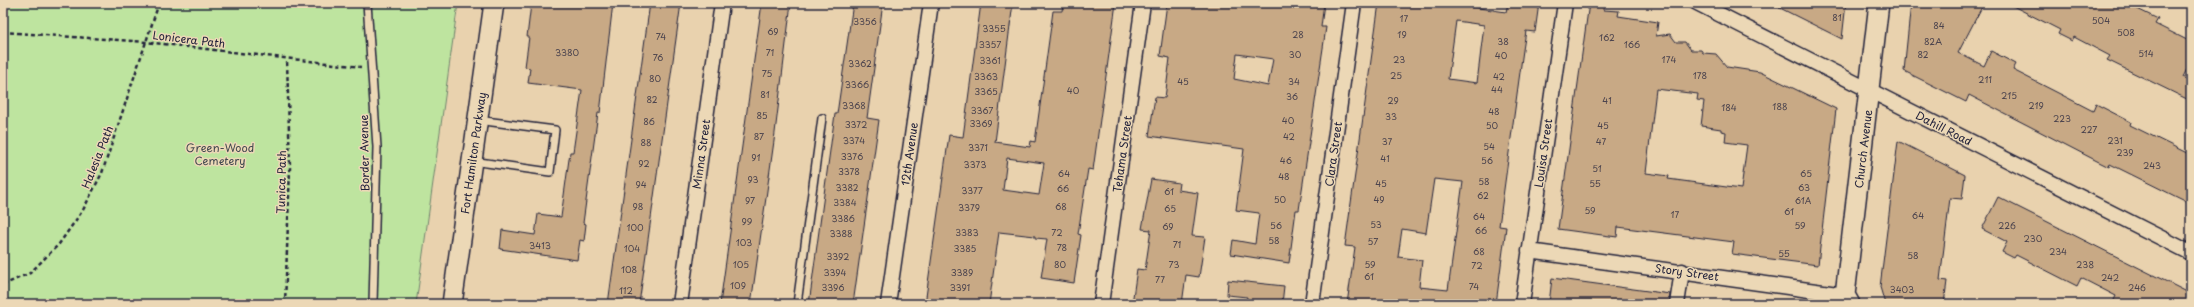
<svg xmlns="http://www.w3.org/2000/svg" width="2194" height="307" font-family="'Playpen Sans',sans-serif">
<rect width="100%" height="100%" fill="#e9d2ae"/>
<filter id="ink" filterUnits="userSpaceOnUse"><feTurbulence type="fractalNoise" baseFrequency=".025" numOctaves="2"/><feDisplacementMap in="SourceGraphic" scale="8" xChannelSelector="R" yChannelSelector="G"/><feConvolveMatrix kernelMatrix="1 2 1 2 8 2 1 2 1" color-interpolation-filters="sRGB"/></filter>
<g filter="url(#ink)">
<!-- green -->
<path fill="#bee49f" stroke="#70836d" d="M3,3h455l-42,301h-413z"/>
<!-- building -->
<path fill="#c8a985" stroke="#22223b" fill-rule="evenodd" d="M534,3h79l-13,110h-2l-15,110 3,1 -2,17 -4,-1 -3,20 -77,-11 2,-19 33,5 3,-21 23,3 9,-65h3l9,-62 -54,-7 2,-15 -5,-1 4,-30h-2l4,-33z
M650,3h31l-42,301h-31z
M762,3h29l-17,138 -23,163h-31z
M853,3h30l-16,115 12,2 -26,184h-44l26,-190h2z
M981,3h32l-18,139 35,5 1,-6 4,1 18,-131h9l1,-8h53l-23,167 -5,-1 -10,65 3,1 -7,48 -33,-5 6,-39 -12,-1v-2l-36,-4 -10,72h-64l24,-169 14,2zM1007,158l37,5 -5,32 -36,-5z
M1167,3h157l-3,24h5l-3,21 -24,162h-3l-7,53 -58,-9 2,-14 22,4 4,-31 -23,-3 8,-61 -95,-13 6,-39 10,1 5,-40 -10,-2zM1237,54l36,5 -5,27 -34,-7z
M1379,3h79v2l48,7 2,-9h31l-4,29 -9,-1 -3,19 -24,176 7,1 -10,77h-149l8,-57 -10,-1zM1456,21l28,4 -7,58 -29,-4zM1434,179l29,3 -15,108 -29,-3 3,-27 -24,-3 4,-28 24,4z
M1589,3h15l-1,7 16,1 -1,5 40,6 -2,14 14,-2 6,8h9l6,8h10l2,3 13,1 11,13 33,5 76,37 -18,156 -86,-11 2,-12 -116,-15 -1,10 -59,-8zM1656,89l42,5 -1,6 7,1 -3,25 20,3v2l5,1 -1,10 22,3 -6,44 -73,-10 1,-3 -23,-3z
M1770,3h76l-4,36z
M1911,3h73l-26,50 26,13 7,-15 25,13 -3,6 51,26 29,15 3,-7 35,18 -1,3 61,30v49l-81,-40 -1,3 -12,-6 -128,-66 -3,7 -62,-31z
M2007,3h118l33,16 -3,5 36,18v19l-8,16 8,4v20l-84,-41 3,-4 -36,-19 -2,4 -14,-7 2,-4z
M1898,141l67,34 -3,24 -12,-1 -10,82 7,1 -3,23h-59l-5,-17z
M1151,179l28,4 -1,7 20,3 -6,43 13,1 -6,40 -13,-2 -4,29h-50l5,-35 8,1 6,-40 -9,-1z
M1998,197l193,97v10h-79l4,-8 -35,-18 -4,8 -61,-31 -2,3 -12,-6 5,-10 -25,-13z
M1552,278l118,16 -1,10h-120z
M1228,280l56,6 -2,18h-36l1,-7 -20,-2z"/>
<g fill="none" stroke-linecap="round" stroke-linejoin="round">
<defs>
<path id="service" d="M367,3l10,144 -4,157
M472,161l78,11 5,-42 -78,-10
M797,304l25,-186"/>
<path id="minor" d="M1697,3l494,250
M1529,251l316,44
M680,304l42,-301
M888,304l43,-301
M1101,304l42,-301
M1312,304l42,-301
M1522,304l43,-301
M1677,304l5,-33"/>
<path id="secondary" d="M452,304l42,-301
M1850,304l-5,-9 34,-292"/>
</defs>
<!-- service casing -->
<use href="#service" stroke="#22223b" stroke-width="10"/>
<!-- minor casing -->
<use href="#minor" stroke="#22223b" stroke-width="17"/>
<!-- secondary casing -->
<use href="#secondary" stroke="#22223b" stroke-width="22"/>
<!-- path -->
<path stroke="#22223b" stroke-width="2.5" stroke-dasharray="4 3" stroke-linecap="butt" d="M3,32l143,10 215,25
M3,285l27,-12 29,-29 24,-34 19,-37 57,-170
M285,304l5,-136 -3,-108"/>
<!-- service -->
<use href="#service" stroke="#ecd8b6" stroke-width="7"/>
<!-- minor -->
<use href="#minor" stroke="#ecd8b6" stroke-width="14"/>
<!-- secondary -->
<use href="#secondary" stroke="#ecd8b6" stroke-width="19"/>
</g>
</g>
<g text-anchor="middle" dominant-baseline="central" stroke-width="3" stroke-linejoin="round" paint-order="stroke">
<!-- number labels -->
<g font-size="9" fill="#4c444e">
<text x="1837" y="17">81</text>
<text x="1404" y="18">17</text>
<text x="2101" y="20">504</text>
<text x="865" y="21">3356</text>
<text x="1939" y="25">84</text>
<text x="994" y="28">3355</text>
<text x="773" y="31">69</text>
<text x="2126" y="32">508</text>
<text x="1298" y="34">28</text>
<text x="1402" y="34">19</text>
<text x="661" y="36">74</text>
<text x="1607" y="37">162</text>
<text x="1503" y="41">38</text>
<text x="1933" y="41">82A</text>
<text x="990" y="44">3357</text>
<text x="1632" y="44">166</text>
<text x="567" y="52">3380</text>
<text x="770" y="52">71</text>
<text x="2146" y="53">514</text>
<text x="1295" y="54">30</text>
<text x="1923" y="54">82</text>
<text x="1501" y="55">40</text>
<text x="658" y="57">76</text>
<text x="1399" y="59">23</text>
<text x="1669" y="59">174</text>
<text x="990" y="60">3361</text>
<text x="860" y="63">3362</text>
<text x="767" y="73">75</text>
<text x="1396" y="75">25</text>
<text x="1700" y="75">178</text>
<text x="986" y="76">3363</text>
<text x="1499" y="76">42</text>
<text x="655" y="78">80</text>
<text x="1985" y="79">211</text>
<text x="1183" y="81">45</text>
<text x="1294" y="81">34</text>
<text x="857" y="84">3366</text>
<text x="1497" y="89">44</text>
<text x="1073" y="90">40</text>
<text x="986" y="91">3365</text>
<text x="765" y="94">81</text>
<text x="2009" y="95">215</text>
<text x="1292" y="96">36</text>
<text x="652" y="99">82</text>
<text x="1393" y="100">29</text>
<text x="1607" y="100">41</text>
<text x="854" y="105">3368</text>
<text x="2036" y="105">219</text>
<text x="1780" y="106">188</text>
<text x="1729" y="107">184</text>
<text x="982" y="110">3367</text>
<text x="1494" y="111">48</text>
<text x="762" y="115">85</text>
<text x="1391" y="116">33</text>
<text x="2062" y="118">223</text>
<text x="1288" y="120">40</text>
<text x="649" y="121">86</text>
<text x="981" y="123">3369</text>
<text x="856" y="124">3372</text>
<text x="1492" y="125">50</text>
<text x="1603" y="125">45</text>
<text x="2089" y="129">227</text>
<text x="759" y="136">87</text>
<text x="1289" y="136">42</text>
<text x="854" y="140">3374</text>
<text x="2115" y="140">231</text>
<text x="1387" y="141">37</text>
<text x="1601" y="141">47</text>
<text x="646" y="142">88</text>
<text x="1489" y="146">54</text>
<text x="978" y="147">3371</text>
<text x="2125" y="152">239</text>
<text x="852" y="156">3376</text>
<text x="756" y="157">91</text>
<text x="1385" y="158">41</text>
<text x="1286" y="160">46</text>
<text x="1487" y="160">56</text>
<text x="644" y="163">92</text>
<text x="975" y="164">3373</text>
<text x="2152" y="165">243</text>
<text x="1597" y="168">51</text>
<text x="849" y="171">3378</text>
<text x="1064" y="173">64</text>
<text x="1806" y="173">65</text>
<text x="1284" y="176">48</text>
<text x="753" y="179">93</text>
<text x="1484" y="181">58</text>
<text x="1381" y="183">45</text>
<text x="1595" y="183">55</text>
<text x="641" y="184">94</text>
<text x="847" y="187">3382</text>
<text x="1804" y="187">63</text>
<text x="1063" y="188">66</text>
<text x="972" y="190">3377</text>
<text x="1169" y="191">61</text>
<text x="1483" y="195">62</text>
<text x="1280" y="199">50</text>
<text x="1379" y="199">49</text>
<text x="750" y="200">97</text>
<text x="1803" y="200">61A</text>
<text x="845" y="202">3384</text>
<text x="638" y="206">98</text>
<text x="1061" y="206">68</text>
<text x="969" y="207">3379</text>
<text x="1170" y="208">65</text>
<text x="1590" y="210">59</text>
<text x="1789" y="211">61</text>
<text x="1675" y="214">17</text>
<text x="1918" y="215">64</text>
<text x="1479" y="216">64</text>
<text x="843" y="218">3386</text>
<text x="747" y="221">99</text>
<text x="1376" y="224">53</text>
<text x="1276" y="225">56</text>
<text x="1800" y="225">59</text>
<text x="2007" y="225">226</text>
<text x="1168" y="226">69</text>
<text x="635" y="227">100</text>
<text x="1481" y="230">66</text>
<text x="967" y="232">3383</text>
<text x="1057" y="232">72</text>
<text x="841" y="233">3388</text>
<text x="2033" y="238">230</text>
<text x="1274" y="240">58</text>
<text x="1373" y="241">57</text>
<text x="744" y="242">103</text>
<text x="1177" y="244">71</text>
<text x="540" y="245">3413</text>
<text x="1062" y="247">78</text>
<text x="632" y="248">104</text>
<text x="965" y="248">3385</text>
<text x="1479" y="251">68</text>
<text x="2058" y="251">234</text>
<text x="1784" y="253">55</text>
<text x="1913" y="255">58</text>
<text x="838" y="256">3392</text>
<text x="741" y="264">105</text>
<text x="1060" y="264">80</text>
<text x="1174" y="264">73</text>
<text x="1370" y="264">59</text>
<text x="2085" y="264">238</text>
<text x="1477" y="265">72</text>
<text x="629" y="269">108</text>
<text x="835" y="272">3394</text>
<text x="962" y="272">3389</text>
<text x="1369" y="276">61</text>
<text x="2110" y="277">242</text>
<text x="1160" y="279">77</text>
<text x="738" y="285">109</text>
<text x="1474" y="286">74</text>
<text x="833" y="287">3396</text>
<text x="960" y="287">3391</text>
<text x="2137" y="287">246</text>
<text x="1902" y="289">3403</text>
<text x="626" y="290">112</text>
</g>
<!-- street labels -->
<g font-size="11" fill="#22223b" stroke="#ecd8b6">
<text transform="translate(189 39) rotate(7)">Lonicera Path</text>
<text transform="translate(1944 128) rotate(27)">Dahill Road</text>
<text transform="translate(1863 149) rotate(-83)">Church Avenue</text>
<text transform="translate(364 153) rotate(-91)">Border Avenue</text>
<text transform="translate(473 153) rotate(-82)">Fort Hamilton Parkway</text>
<text transform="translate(1543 153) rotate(-82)">Louisa Street</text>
<text transform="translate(701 154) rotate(-82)">Minna Street</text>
<text transform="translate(909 154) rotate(-82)">12th Avenue</text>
<text transform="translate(1122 154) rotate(-82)">Tehama Street</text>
<text transform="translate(1333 154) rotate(-82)">Clara Street</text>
<text transform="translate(97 157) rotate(-68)">Halesia Path</text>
<text transform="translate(281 182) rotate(-89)">Tunica Path</text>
<text transform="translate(1687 272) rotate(8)">Story Street</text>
</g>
<!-- park labels -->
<g font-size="11" fill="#41494f" stroke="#ecd8b6">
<text x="220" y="147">Green-Wood<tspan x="220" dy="13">Cemetery</tspan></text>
</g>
</g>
<!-- margin -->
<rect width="2194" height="307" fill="none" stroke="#ecd8b6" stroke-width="16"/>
<rect x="8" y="8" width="2178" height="291" fill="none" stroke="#22223b" stroke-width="1.5" filter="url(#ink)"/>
</svg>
